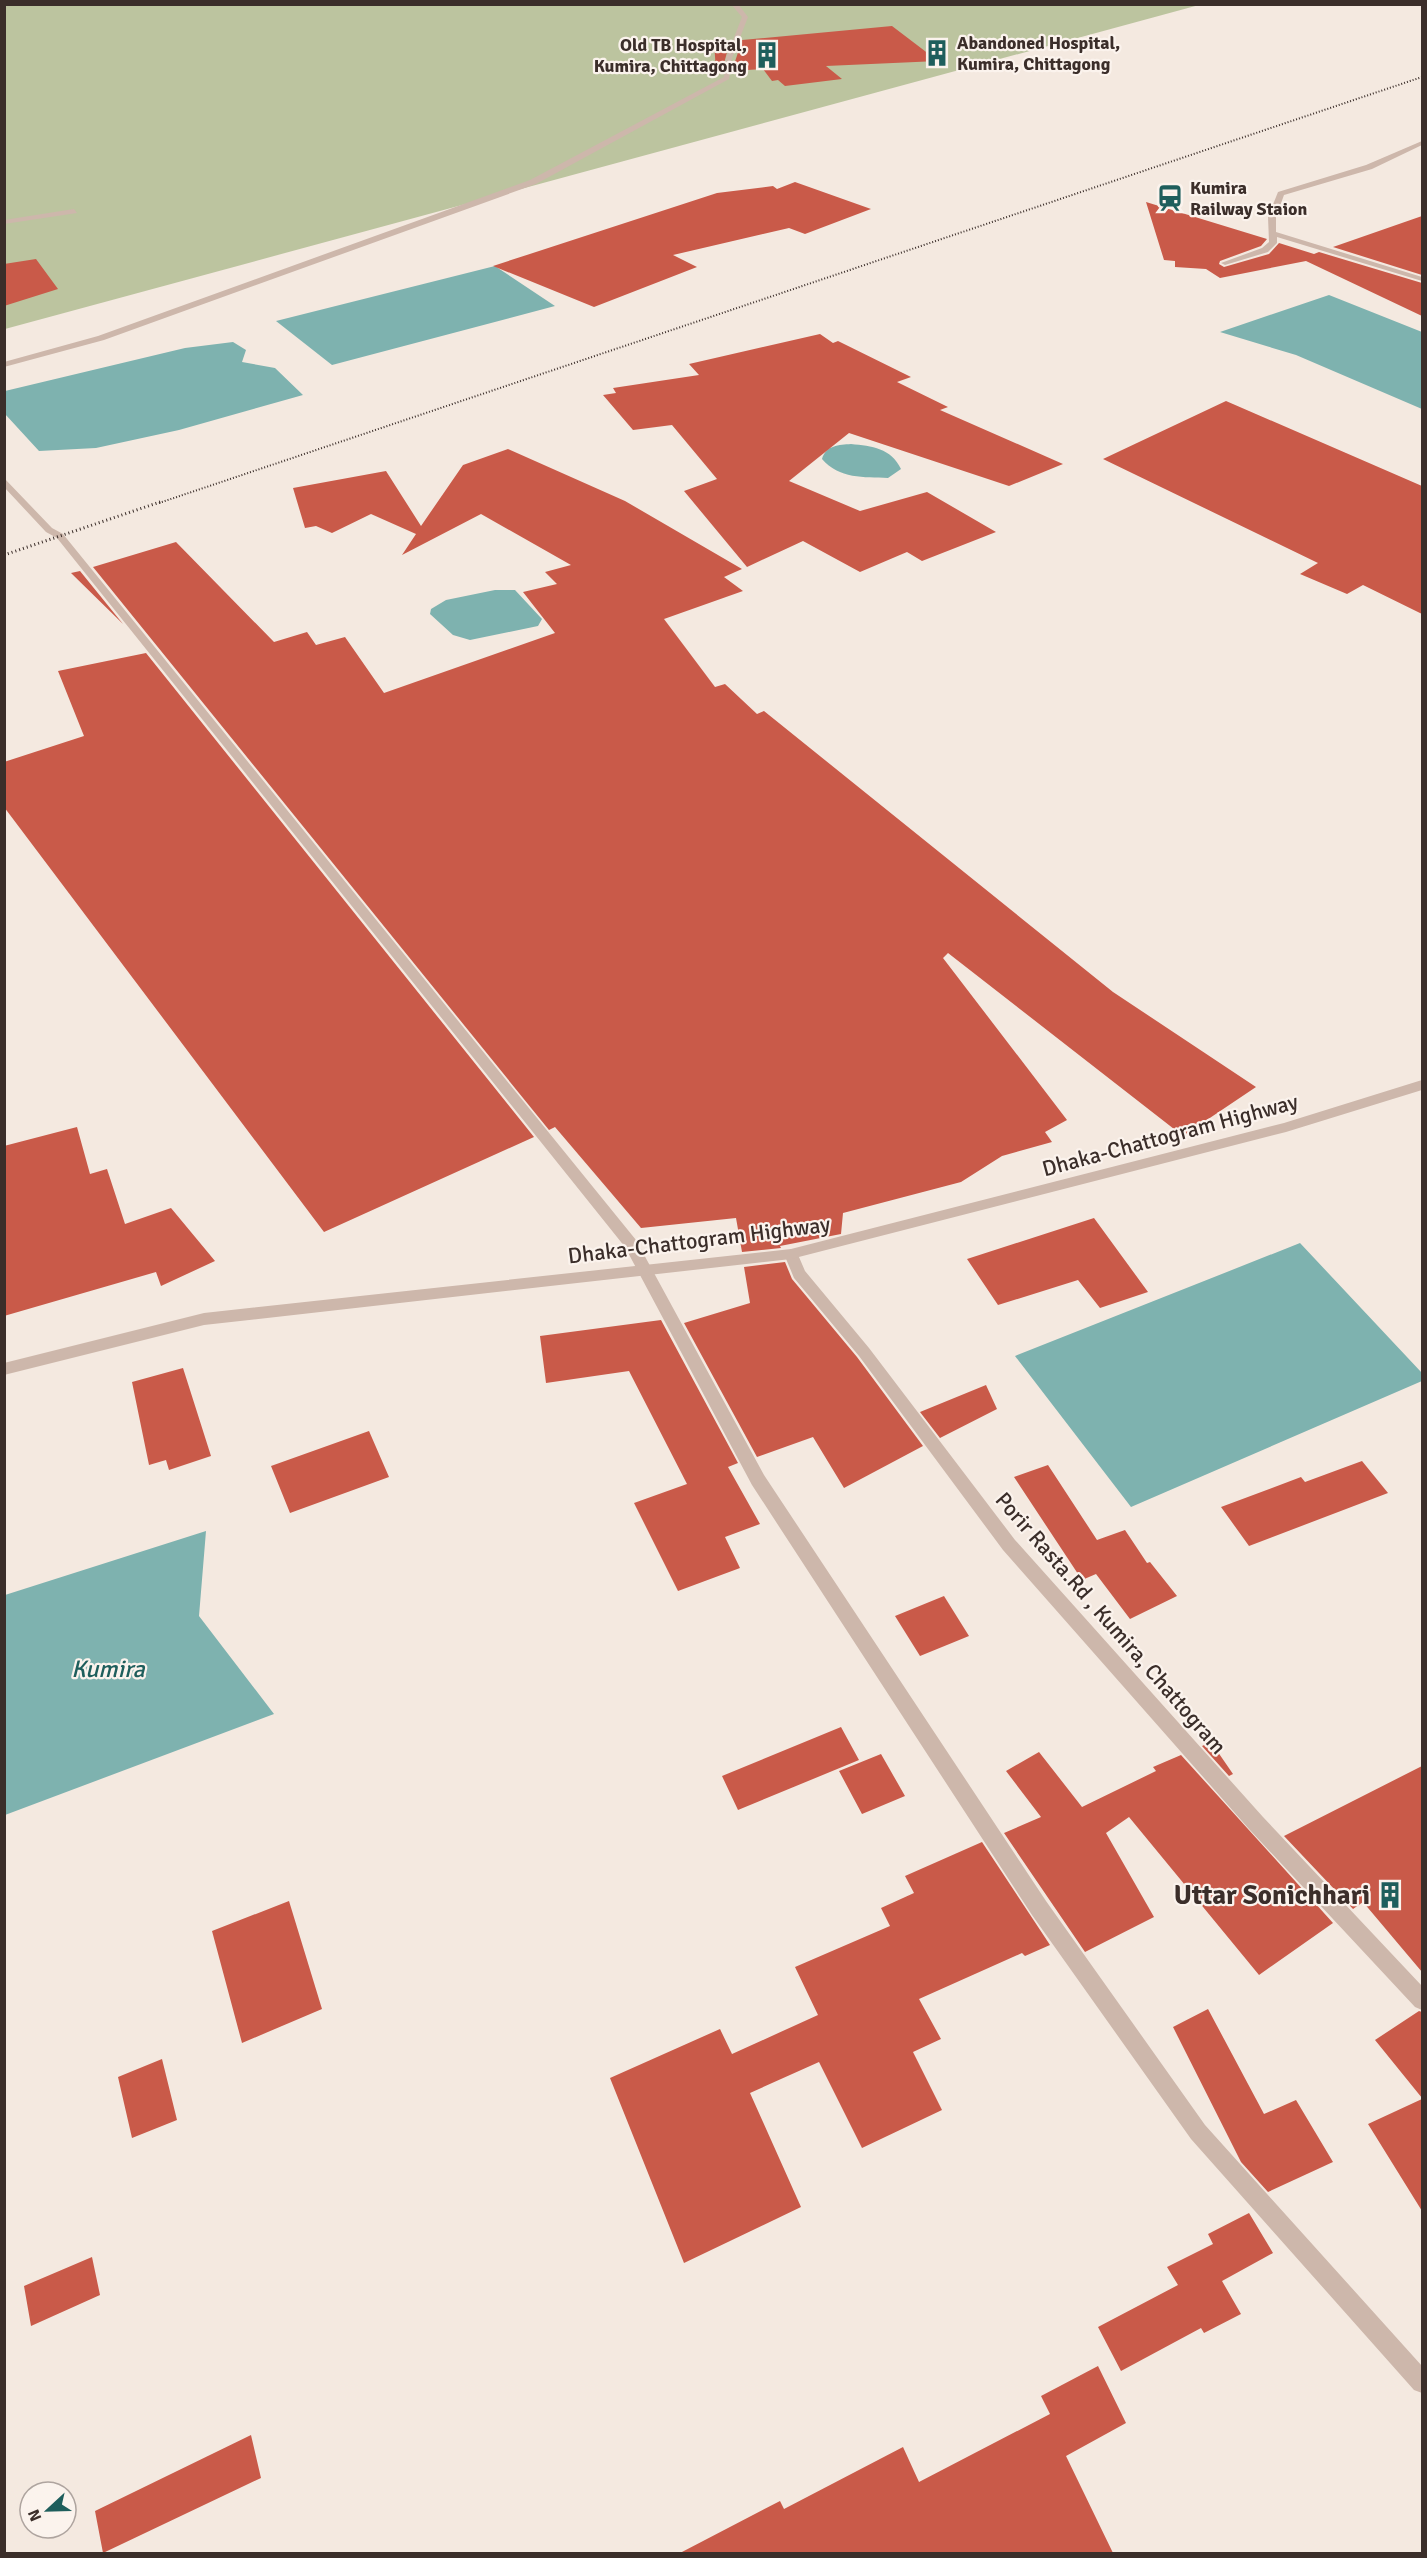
<svg xmlns="http://www.w3.org/2000/svg" width="1427" height="2558" font-family="Signika,sans-serif">
<rect width="100%" height="100%" fill="#f4e9e0"/>
<!-- green -->
<path fill="#bcc49f" d="M5,5h1194l-1194,324z"/>
<!-- water -->
<path fill="#7eb2af" d="M495,266l60,40 -223,59 -56,-44z
M1329,295l93,37v77l-126,-54 -76,-23z
M233,342l13,8 -4,12 33,6 28,27 -124,35 -83,18 -57,3 -34,-37v-23l180,-43z
M851,444c21,2 40,4 50,25l-13,9c-24,-1 -49,1 -66,-19 4,-14 17,-14 29,-15z
M495,590h20l27,29 -4,7 -68,14 -17,-5 -23,-21 1,-5 15,-9z
M1300,1243l122,130v8l-291,126 -116,-151z
M206,1531l-7,85 75,98 -269,101v-220z"/>
<!-- building -->
<path fill="#c95a49" d="M892,26l46,35 -112,5 16,13 -57,7 -7,-6 -6,1 -9,-12 -31,2 10,-31z
M730,41l-8,30h-6l-2,-29z
M795,182l76,27 -66,25 -16,-6 -116,27 24,12 -103,40 -101,-41 224,-73 56,-7 4,3z
M1146,202l121,37 -6,7 -41,15 -1,3 5,3 45,-13 10,-11 35,11 5,-2 103,31v33l-116,-55 -86,17 -14,-9 -31,-2v-6l-11,-1z
M1422,216v59l-89,-28z
M36,259l22,30 -54,17v-42z
M820,334l13,9 5,-2 73,36 -14,5 51,25 -8,3 123,54 -54,22 -160,-53 -60,48 71,30 67,-19 69,40 -74,29 -15,-9 -47,20 -57,-31 -56,26 -63,-76 33,-12 -45,-54 -39,5 -30,-35 13,-2 -3,-5 86,-13 -10,-11z
M1226,401l196,85v128l-59,-29 -16,9 -47,-20 18,-11 -215,-104z
M508,449l117,52 117,68 -18,8 19,14 -79,28 51,68 10,-3 32,30 7,-3 349,281 143,95 -73,49 -235,-183 -5,5 124,162 -22,12 7,10 -50,14 -41,26 -118,31 -2,21 -61,12 1,2 -39,4 -6,-34 -95,10 -86,-101 -6,3 -456,-563 83,-25 98,100 33,-10 9,13 29,-8 39,56 171,-60 -32,-41 34,-8 -12,-12 26,-7 -90,-51 -79,41 14,-21 -45,-20 -39,19 -16,-7 -11,2 -12,-40 93,-17 35,55 42,-61z
M80,571l43,53 -52,-51z
M146,653l388,484 -210,95 -320,-425v-45l80,-26 -26,-65z
M77,1127l13,47 17,-5 18,55 46,-16 44,53 -54,25 -5,-14 -152,44v-170z
M1094,1218l54,74 -48,16 -22,-28 -80,25 -31,-46z
M785,1262l7,17 65,78 66,89 -79,42 -31,-51 -56,20 -73,-134 66,-20 -6,-36z
M661,1320l77,143 -10,4 32,57 -35,13 15,31 -62,23 -44,-88 53,-19 -58,-113 -83,12 -6,-47z
M183,1368l28,88 -42,14 -3,-10 -17,5 -17,-83z
M986,1385l11,24 -57,29 -20,-26z
M369,1431l20,46 -99,36 -19,-47z
M1362,1461l26,32 -139,53 -28,-39 80,-30 4,5z
M1048,1465l49,75 28,-10 22,33 3,-1 27,34 -47,23 -34,-45 -14,6 -68,-103z
M944,1596l25,40 -49,20 -25,-40z
M841,1727l18,33 -121,50 -16,-34z
M1211,1742l22,32 -4,2 -27,-30z
M1039,1752l43,55 74,-36 -3,-4 28,-12 152,168 -74,52 -130,-158 -23,16 48,84 -69,35 -81,-119 37,-16 -35,-46z
M881,1754l24,42 -43,18 -23,-43z
M1422,1766v206l-59,-70 -10,7 -69,-73z
M982,1842l68,103 -25,11 -3,-3 -103,46 22,40 -28,13 29,58 -80,38 -43,-86 -69,31 51,114 -117,56 -74,-185 110,-49 12,25 86,-39 -23,-48 95,-41 -9,-18 33,-15 -9,-17z
M289,1901l33,108 -80,34 -30,-112z
M1208,2009l56,105 32,-14 37,62 -65,30 -27,-30 -68,-135z
M1419,2011l3,1v86l-47,-58z
M162,2059l15,61 -45,18 -14,-61z
M1422,2099v112l-54,-87z
M1249,2213l24,40 -51,28 19,33 -37,19 -3,-5 -80,43 -23,-44 80,-42 -11,-18 46,-23 -5,-10z
M92,2257l8,38 -69,31 -7,-40z
M1098,2366l28,57 -60,33 47,97h-433l100,-52 4,8 119,-62 16,35 131,-68 -9,-18z
M251,2435l10,43 -158,75 -8,-42z"/>
<g fill="none" stroke-linecap="round" stroke-linejoin="round">
<!-- minor -->
<path fill="#cdb7ab" fill-rule="evenodd" d="M731,4h7l10,13 -16,41 -3,21 -193,105 -432,156 -100,27v-5l94,-26 432,-156 194,-103 2,-19 16,-41z
M1422,141v4l-50,24 -88,26 -8,22v15l146,45v4l-145,-44v6l-9,9 -43,13 -4,-2 41,-15 7,-6 -1,-25 10,-25 88,-27z
M74,209l3,4 -73,11v-4z
M4,478l48,50 11,6 573,706 128,235 282,426 159,224 217,241v27l-8,-3 -223,-251 -159,-224 -280,-430 -127,-238 -568,-709 -11,-6 -42,-45z
M791,1249l5,1 9,21 64,77 146,192 248,277 159,169v24l-7,-3 -166,-178 -246,-279 -144,-194 -65,-78 -10,-24z"/>
<!-- tertiary -->
<path fill="#cdb7ab" fill-rule="evenodd" d="M1422,1080v10l-136,42 -495,127 -587,66 -200,50v-12l200,-50 587,-64 493,-126z"/>
<!-- rail-far1 -->
<path stroke="#3b2e2a" stroke-width="2" stroke-dasharray="1 2" stroke-linecap="butt" d="M159,503l1263,-426"/>
<!-- rail -->
<path stroke="#3b2e2a" stroke-width="3" stroke-dasharray="1 3" stroke-linecap="butt" d="M4,555l159,-54"/>
</g>
<!-- icons -->
<defs>
<symbol id="building-bare" viewBox="-9 -9 18 18"><path d="M-4-6H4V6H1V3H-1V6H-4ZM-2.5-4.3h1.7v1.8h-1.7ZM.8-4.3h1.7v1.8H.8ZM-2.5-1h1.7V.8h-1.7ZM.8-1h1.7V.8H.8Z" fill="#1e5e5c" stroke="#fbf3ed" stroke-width="2.5" paint-order="stroke"/></symbol>
<symbol id="station-bare" viewBox="-9 -9 18 18"><path d="M-3-6H3Q5-6 5-4V2Q5 4 3 4L4.5 6H3L1.5 4h-3L-3 6H-4.5L-3 4Q-5 4-5 2V-4Q-5-6-3-6ZM-3.5-4v3h7v-3ZM-3.5 1v1.5H-2V1ZM2 1v1.5H3.5V1Z" fill="#1e5e5c" stroke="#fbf3ed" stroke-width="2.5" paint-order="stroke"/></symbol>
</defs>
<g fill-rule="evenodd">
<use href="#building-bare" x="918" y="34" width="38" height="38"/>
<use href="#building-bare" x="748" y="36" width="38" height="38"/>
<use href="#station-bare" x="1151" y="179" width="38" height="38"/>
<use href="#building-bare" x="1371" y="1876" width="38" height="38"/>
</g>
<g text-anchor="middle" dominant-baseline="central" stroke-width="4.5" stroke-linejoin="round" paint-order="stroke">
<!-- far-poi labels -->
<g font-size="18" font-weight="bold" fill="#3b2e2a" stroke="#fbf3ed" text-anchor="start">
<text x="957" y="43">Abandoned Hospital,<tspan x="957" dy="21">Kumira, Chittagong</tspan></text>
<text x="747" y="45" text-anchor="end">Old TB Hospital,<tspan x="747" dy="21">Kumira, Chittagong</tspan></text>
<text x="1190" y="188">Kumira<tspan x="1190" dy="21">Railway Staion</tspan></text>
</g>
<!-- street labels -->
<g font-size="22" fill="#3b2e2a" stroke="#fbf3ed">
<text transform="translate(1170 1135) rotate(-15)">Dhaka-Chattogram Highway</text>
<text transform="translate(699 1240) rotate(-7)">Dhaka-Chattogram Highway</text>
<text transform="translate(1111 1623) rotate(49)">Porir Rasta.Rd , Kumira, Chattogram</text>
</g>
<!-- water labels -->
<g font-size="24" font-style="italic" fill="#1e5e5c" stroke="#fbf3ed">
<text x="108" y="1669">Kumira</text>
</g>
<!-- near-poi labels -->
<g font-size="27" font-weight="bold" fill="#3b2e2a" stroke="#fbf3ed" text-anchor="end">
<text x="1370" y="1895">Uttar Sonichhari</text>
</g>
</g>
<!-- border -->
<rect width="1427" height="2558" fill="none" stroke="#3b2e2a" stroke-width="12"/>
<!-- north arrow -->
<g transform="translate(48 2510) rotate(248)"><circle r="28" fill="#fbf3ed" stroke="#aea49f" stroke-width="1.5"/>
<path d="M0-4.5L10 22L0 15L-10 22Z" fill="#1e5e5c"/>
<text y="-9" font-size="16" font-weight="bold" text-anchor="middle" fill="#3b2e2a">N</text>
</g>
</svg>
